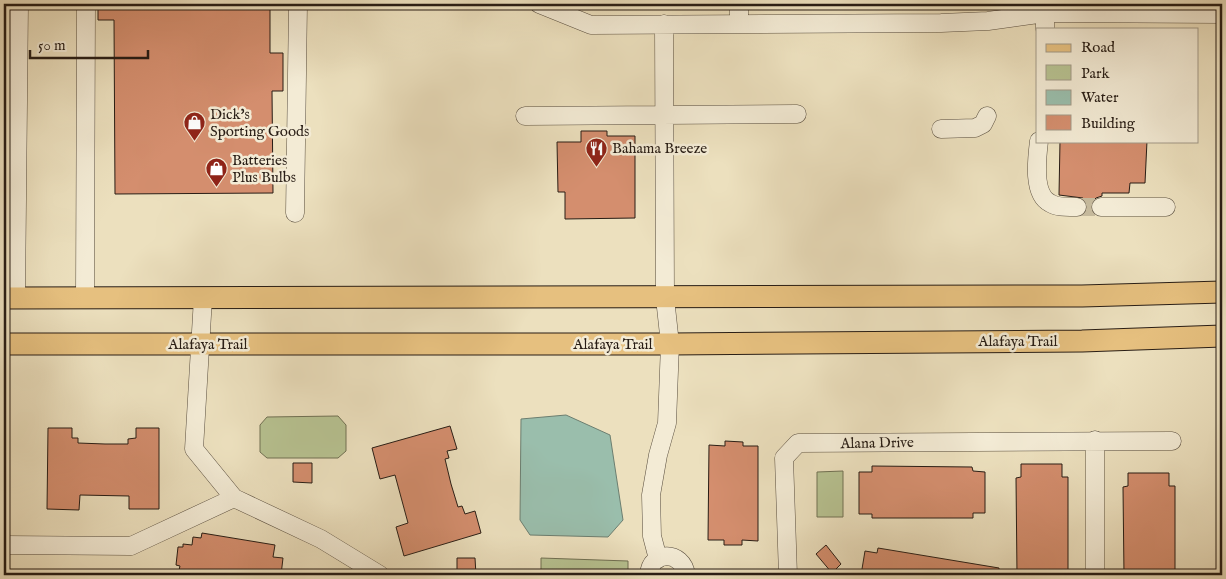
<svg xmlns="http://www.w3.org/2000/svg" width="1226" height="579" font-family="'IM FELL English',serif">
<rect width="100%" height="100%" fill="#ece0be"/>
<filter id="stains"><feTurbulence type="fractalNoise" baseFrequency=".004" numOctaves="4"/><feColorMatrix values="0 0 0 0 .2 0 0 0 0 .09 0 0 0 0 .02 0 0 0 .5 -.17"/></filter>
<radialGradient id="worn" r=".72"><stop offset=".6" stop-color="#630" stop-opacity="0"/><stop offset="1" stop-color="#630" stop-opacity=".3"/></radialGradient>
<!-- green -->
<path fill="#b7c291" stroke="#707053" d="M338,416l8,9v26l-8,7h-71l-7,-6v-27l7,-8z
M843,471v46h-26v-45z
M541,558l87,3v14h-87z"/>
<!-- water -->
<path fill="#9abeac" stroke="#6c7e70" d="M566,415l44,20 13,85 -15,17 -78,-2 -10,-15 1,-101z"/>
<!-- building -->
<path fill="#d48e6e" stroke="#281d15" d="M98,4h172v49h13v38h-11l1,102 -158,1 -1,-174h-16z
M581,131h26v5h28v82l-70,1v-27h-7l-1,-50h24z
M1060,141h87l-2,42h-15l-1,10h-27v3l-6,2 -4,4 -2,5 4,7h-10l4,-8 -5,-8 -24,-3z
M450,426l7,23 -10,2 2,7 -4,1 6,25 7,23 4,-1 3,8 10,-3 6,22 -77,23 -8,-29 12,-4 -13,-48 -15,4 -8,-31z
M48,428h24v10h6v5l27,1h23v-5l8,-1v-10h23v81h-30v-13l-49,-1 -1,15 -32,-1z
M725,441l18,1v4h15v95l-16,-1v5h-18v-5h-16l1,-95 16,1z
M293,463h19v20l-19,-1z
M1021,464h41v13h6v98h-51l-1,-97 5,-1z
M872,466l100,1 1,4 12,1v41h-12v5h-101v-4h-13v-42h13z
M1128,473h41v13h6v89h-51l-1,-88 5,-1z
M202,533l73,12 -2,12 10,1 -2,17h-76l-1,-1 -25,-4 1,-4 -4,-1 2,-18h5v-3l9,1 1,-8 8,1z
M826,545l15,19 -9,9 -16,-19z
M878,548l121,20v7h-138l4,-24 12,2z
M457,558h18l1,17h-19z"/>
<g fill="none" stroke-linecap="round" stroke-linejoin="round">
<!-- minor-tunnel -->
<path stroke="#c5b99c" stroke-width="18" stroke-dasharray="18 9" stroke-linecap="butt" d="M1077,207h24"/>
<defs>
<path id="minor" d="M539,4l52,21 350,-2 47,-2 57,-8 177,1
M739,24v-20
M1045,29v-16
M525,116l272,-2
M941,129l34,-1 8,-4 4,-8
M1039,141c-2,17 -7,53 11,62 8,5 18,4 27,4
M1101,207h65
M295,213l3,-209
M16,298l3,-294
M85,298l1,-294
M203,298l-9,151 40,49 87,41 59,36
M1095,440v135
M4,545l127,1 103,-48
M658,559l-6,-23 -1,-41 7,-40 9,-32 3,-79 -5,-46 -1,-274
M649,575c1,-25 34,-25 37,0
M788,575l-4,-117 14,-15 374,-2"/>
<path id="major" d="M4,298l1078,-2 140,-4
M4,344h666l412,-3 140,-5"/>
</defs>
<!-- minor casing -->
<use href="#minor" stroke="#594e3f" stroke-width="19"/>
<!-- major casing -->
<use href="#major" stroke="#281d15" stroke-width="23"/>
<!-- minor -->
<use href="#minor" stroke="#f3ebd5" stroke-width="18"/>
<!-- major -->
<use href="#major" stroke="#e6c07f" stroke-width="21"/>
</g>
<!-- icons -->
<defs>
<symbol id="shop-pin" viewBox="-11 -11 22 30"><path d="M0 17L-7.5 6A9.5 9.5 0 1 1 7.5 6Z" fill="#8f2418" stroke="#f3ebd5"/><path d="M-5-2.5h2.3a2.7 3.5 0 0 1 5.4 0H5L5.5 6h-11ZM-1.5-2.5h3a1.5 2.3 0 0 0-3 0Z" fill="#fff"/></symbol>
<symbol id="restaurant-pin" viewBox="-11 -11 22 30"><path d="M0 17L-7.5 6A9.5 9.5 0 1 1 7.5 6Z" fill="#8f2418" stroke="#f3ebd5"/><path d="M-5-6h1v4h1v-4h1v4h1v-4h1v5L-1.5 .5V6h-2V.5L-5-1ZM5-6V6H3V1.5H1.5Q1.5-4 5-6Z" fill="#fff"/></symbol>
</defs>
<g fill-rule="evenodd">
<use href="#shop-pin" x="182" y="110" width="25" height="34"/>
<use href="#restaurant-pin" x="584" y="136" width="25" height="34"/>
<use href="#shop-pin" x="204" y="156" width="25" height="34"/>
</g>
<g text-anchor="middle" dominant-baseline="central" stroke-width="5" stroke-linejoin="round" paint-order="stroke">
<!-- poi labels -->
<g font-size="15" fill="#281d15" stroke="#f3ebd5" text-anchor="start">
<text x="210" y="114">Dick's<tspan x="210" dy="17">Sporting Goods</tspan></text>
<text x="612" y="148">Bahama Breeze</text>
<text x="232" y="160">Batteries<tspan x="232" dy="17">Plus Bulbs</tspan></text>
</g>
<!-- street labels -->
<g font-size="15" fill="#281d15" stroke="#f3ebd5">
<text x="1018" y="341">Alafaya Trail</text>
<text x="208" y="344">Alafaya Trail</text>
<text x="613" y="344">Alafaya Trail</text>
<text transform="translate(877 443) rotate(-1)">Alana Drive</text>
</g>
</g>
<!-- margin -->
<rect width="1226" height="579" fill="none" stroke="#ece0be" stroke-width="20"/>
<rect x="5" y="5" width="1216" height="569" fill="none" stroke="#281d15" stroke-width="2.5"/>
<rect x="10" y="10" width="1206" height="559" fill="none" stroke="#281d15"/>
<!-- legend -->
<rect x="1036" y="28" width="162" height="115" fill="#f3ebd5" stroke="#a29988"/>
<rect x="1046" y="44" width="25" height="8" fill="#e6c07f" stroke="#a29988"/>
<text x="1081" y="52" font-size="15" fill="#281d15">Road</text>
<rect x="1046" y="65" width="25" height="15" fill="#b7c291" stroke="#a29988"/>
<text x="1081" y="78" font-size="15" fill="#281d15">Park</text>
<rect x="1046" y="90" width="25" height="15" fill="#9abeac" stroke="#a29988"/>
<text x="1081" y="102" font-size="15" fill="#281d15">Water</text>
<rect x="1046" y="115" width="25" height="15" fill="#d48e6e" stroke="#a29988"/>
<text x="1081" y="128" font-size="15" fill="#281d15">Building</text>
<!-- scale -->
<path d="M30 50v8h118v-8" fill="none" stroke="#281d15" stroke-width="2.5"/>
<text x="38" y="50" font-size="15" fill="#281d15" stroke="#f3ebd5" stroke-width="4" paint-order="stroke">50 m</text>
<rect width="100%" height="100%" filter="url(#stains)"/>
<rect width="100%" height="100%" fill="url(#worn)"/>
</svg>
